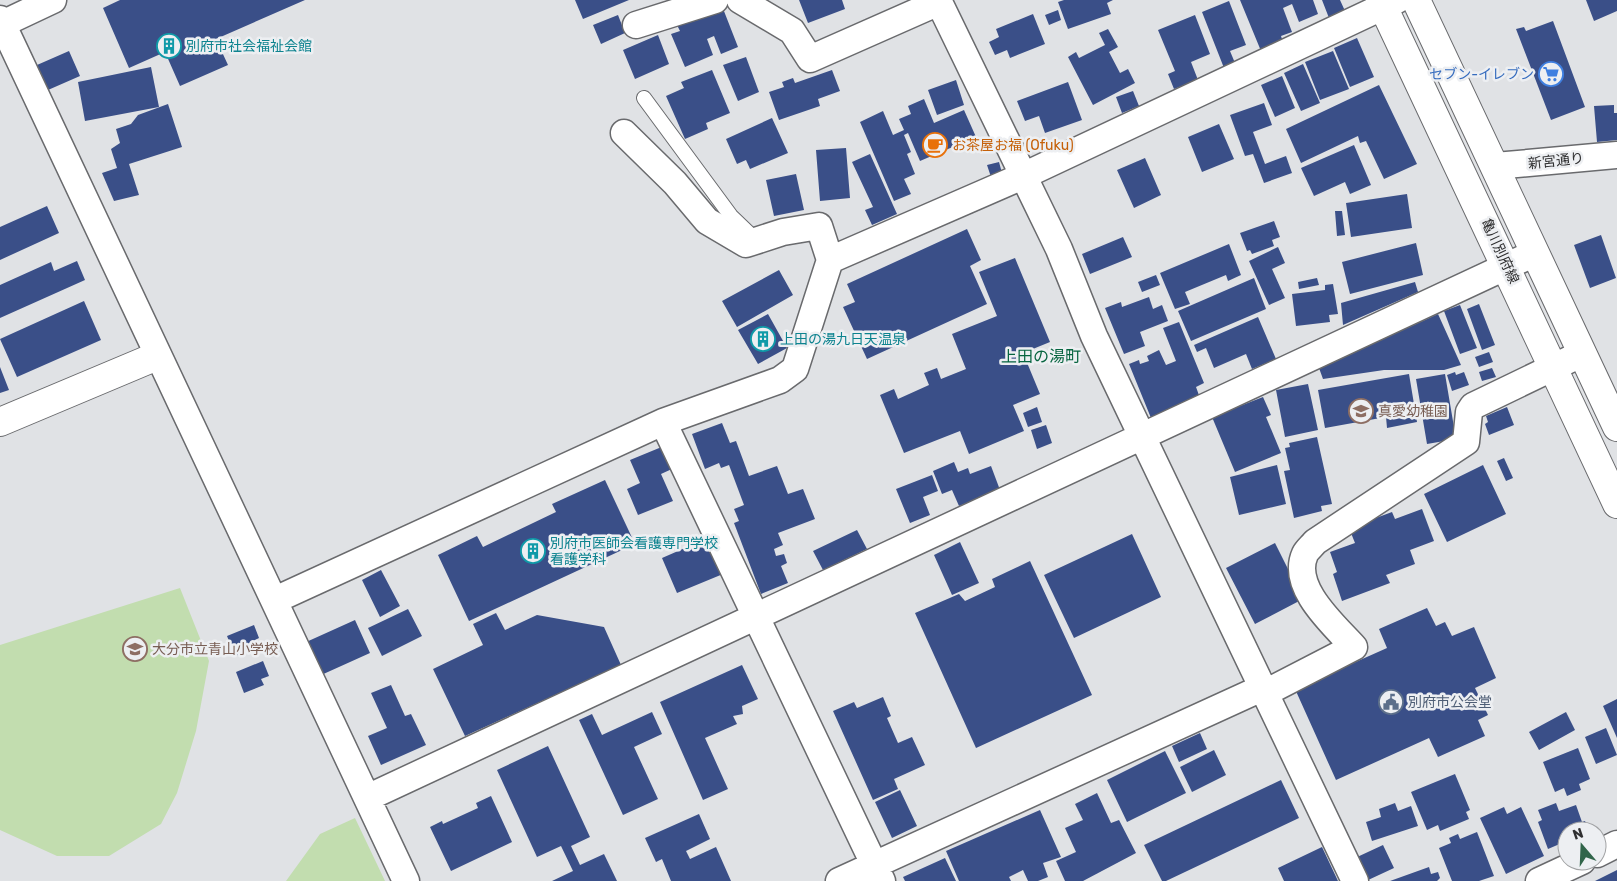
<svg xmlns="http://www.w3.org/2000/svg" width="1617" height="881" font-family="Rubik,'Noto Sans JP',sans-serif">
<rect width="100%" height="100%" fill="#e0e2e5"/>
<!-- green -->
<path fill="#c2ddaf" d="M180,588l29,73 -13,70 -19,62 -16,31 -52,32h-52l-57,-26v-185z
M355,818l30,63h-99l34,-47z"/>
<!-- building -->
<path fill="#3a4f88" d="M120,0h185l-89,39 12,26 -48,21 -15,-34 -36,16 -26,-60z
M575,0h54l-46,19z
M799,0h43l3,9 -37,14z
M1064,0h49l-6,3 4,11 -43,15 -10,-27z
M1240,0h73l5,14 -19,8 -7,-18 -9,4 9,24 -11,4 2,6 -22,9z
M1322,0h18l5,11 -16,7z
M1586,0h31v11l-23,10z
M1229,1l17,44 -16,6 5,12 -11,5 -22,-56z
M722,6l16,41 -17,7 -7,-18 -7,3 6,16 -28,12 -14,-33 9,-3 -3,-6z
M1058,10l3,10 -12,5 -4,-10z
M1033,14l12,30 -35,14 -3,-8 -12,5 -6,-13 10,-5 -3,-8z
M618,15l7,18 -24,11 -8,-19z
M1195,15l15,39 -19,8 7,18 -24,9 -6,-15 7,-3 -17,-41z
M1553,21l32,86 -34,13 -35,-91 8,-2 2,4z
M1108,29l10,18 -9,5 11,21 8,-4 7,14 -42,22 -25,-48 8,-5 3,6 26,-13 -6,-12z
M658,35l11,29 -34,15 -12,-29z
M1357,38l17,39 -24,10 -16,-39z
M69,51l11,25 -32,14 -11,-25z
M1333,51l16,38 -29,11 -15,-38z
M746,57l13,35 -21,9 -15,-36z
M1303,64l17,39 -19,8 -17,-38z
M151,67l8,40 -74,14 -7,-39z
M712,70l18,43 -24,10 2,6 -23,10 -19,-43 18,-8 -3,-6z
M832,70l8,21 -22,8 2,7 -41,14 -10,-28 15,-5 -2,-5 11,-4 2,5z
M1282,76l13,32 -20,9 -14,-32z
M956,80l8,25 -27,10 -9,-25z
M1068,82l14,38 -37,13 -6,-17 -14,5 -8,-20z
M1379,85l38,79 -33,15 -18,-38 -6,2 -2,-7 -57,27 -15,-34z
M1133,91l6,15 -17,7 -6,-16z
M924,99l10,24 30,-13 12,27 -56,24 -12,-28 -4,2 7,17 -4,2 8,20 -11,5 7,15 -17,7 -34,-79 23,-11 10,24 11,-5 -5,-11 12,-5 -3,-8z
M1264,103l8,22 -19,7 12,32 21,-8 6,17 -28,10 -11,-29 -8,2 -15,-41z
M168,104l14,43 -53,17 10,31 -25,6 -12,-28 15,-5 -6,-19 9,-6 -4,-14 15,-5 7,-9z
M1614,105v8h3v27l-20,2 -3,-36z
M772,118l16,35 -38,16 -4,-9 -9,4 -11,-25z
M1219,124l15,35 -32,13 -14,-35z
M1354,145l17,40 -21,9 -5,-12 -31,14 -13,-28z
M846,148l4,50 -30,3 -4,-51z
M870,154l27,60 -25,11 -7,-15 8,-3 -21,-45z
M1145,158l16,37 -27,13 -17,-38z
M999,162l3,11 -11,4 -4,-12z
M796,174l8,36 -30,6 -8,-36z
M1407,194l5,34 -61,9 -5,-34z
M47,206l12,27 -59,27v-33z
M1335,211h7l3,24 -8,1z
M1274,221l6,16 -8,3 2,6 -22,8 -2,-4 -3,1 -7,-18z
M967,229l14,31 -11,6 17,38 -120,55 -24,-52 12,-5 -8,-18z
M1601,235l15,43 -26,10 -16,-43z
M1123,237l9,20 -42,17 -8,-20z
M1416,243l7,32 -73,19 -8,-32z
M1229,244l12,31 -13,6 -2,-6 -41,17 5,12 -15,5 -15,-36z
M1278,247l7,16 -13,6 13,29 -16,7 -20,-44z
M1015,258l35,84 -27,11 17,41 -27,11 11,26 -55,23 -9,-23 -56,22 -24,-58 14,-6 4,10 31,-14 -5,-12 13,-5 4,11 25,-10 -14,-35 45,-18 -18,-44z
M77,261l8,19 -85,38v-33l51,-23 3,9z
M779,270l14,25 -56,32 -15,-26z
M1156,275l4,10 -18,7 -4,-10z
M1254,278l12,31 -75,32 -13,-30z
M1317,278l2,7 -20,4 -1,-7z
M1415,282l3,10 -75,33 -2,-22z
M1333,284l5,30 -9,1 1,7 -34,4 -4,-32 33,-4v-5z
M1149,297l4,12 9,-4 6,16 -28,11 5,14 -21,8 -19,-46 16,-6 1,5z
M84,301l17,39 -84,37 -17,-38z
M1479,304l16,41 -13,5 -15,-41z
M1460,305l17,43 -17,6 -16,-43z
M768,314l19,34 -29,16 -20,-34z
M1438,314l23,51 -17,5h-60l-61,9 -4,-11z
M1258,317l18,42 -24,10 -6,-15 -32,14 -8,-20 -9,4 -3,-7z
M1179,322l25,61 -8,4 4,11 -49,20 -22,-54 10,-4 1,4 9,-3 -2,-5 12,-6 7,15 10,-4 -13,-33z
M1489,352l4,10 -14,5 -4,-10z
M0,367l9,23 -9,3z
M1492,368l4,9 -14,4 -3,-9z
M1455,372l1,3 8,-3 5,13 -17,6 -5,-16z
M1409,374l8,48 -30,6 -1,-11 -61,11 -7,-38z
M1445,374l11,65 -29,5 -11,-65z
M1308,384l10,46 -33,7 -9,-47z
M1263,397l8,18 -5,2 15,36 -46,19 -23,-55z
M1037,407l5,15 -14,5 -5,-14z
M1507,407l7,18 -25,10 -4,-11 3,-2 -2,-6z
M722,423l8,20 6,-2 13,35 28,-10 11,28 15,-5 12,30 -37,14 5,12 -9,4 2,7 8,-2 3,9 -6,3 7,17 -27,11 -27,-71 5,-2 -5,-12 10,-4 -15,-40 -8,3 -2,-5 -14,6 -13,-35z
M1046,425l6,18 -15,6 -6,-19z
M1317,437l15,67 -11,2 1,5 -28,7 -10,-47 6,-1 -5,-22 5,-1 -1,-4z
M664,446l10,22 -13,6 12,27 -35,14 -11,-26 13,-6 -10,-23z
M1504,458l9,20 -7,3 -9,-20z
M954,462l4,10 10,-4 2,6 21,-8 9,24 -41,16 -7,-16 -10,4 -9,-23z
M1277,465l9,39 -47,11 -9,-38z
M1483,465l23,49 -59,28 -23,-48z
M932,475l6,16 -15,6 7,18 -20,8 -14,-34z
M605,480l30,64 -166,77 -31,-66 39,-19 6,11 73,-35 -4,-8z
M1422,509l12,32 -24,9 5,14 -29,11 4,8 -48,18 -9,-27 4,-2 -7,-20 25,-9 -6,-15 43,-16 3,7z
M857,530l10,19 -44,21 -10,-19z
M1132,534l29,63 -87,41 -30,-63z
M708,538l15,36 -46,19 -15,-35z
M960,542l19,41 -27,12 -18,-40z
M1275,543l28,56 -48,25 -29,-56z
M1030,561l62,134 -116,53 -61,-135 44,-19 6,7 30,-14 -3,-8z
M381,570l19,36 -20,11 -18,-37z
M1427,608l9,18 9,-4 7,14 22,-9 22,51 -21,10 13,27 -10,5 7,16 -47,21 -9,-19 -93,42 -41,-91 92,-41 -8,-19z
M408,609l14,27 -40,20 -14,-28z
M496,613l9,17 32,-15 67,12 17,38 -156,71 -32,-67 50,-24 -10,-21z
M355,620l15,33 -51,23 -15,-33z
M254,625l5,13 -6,3 3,7 -21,8 -8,-20z
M263,661l6,15 -8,3 3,6 -20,8 -8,-21z
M742,665l16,34 -16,7 1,8 -10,2 4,8 -32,14 23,51 -25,11 -43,-98z
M391,685l14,31 6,-2 15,31 -45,20 -13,-29 19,-8 -16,-35z
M883,697l8,19 -4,2 11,25 14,-6 13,28 -31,14 4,10 -25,11 -40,-89 21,-9 3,6z
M1617,699v39l-14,-32z
M652,712l10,22 -28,13 24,52 -35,16 -44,-95 13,-6 10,21z
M1566,712l9,18 -36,20 -10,-18z
M1606,728l11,27 -21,9 -11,-27z
M1200,733l7,16 -28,13 -7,-16z
M548,746l42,91 -19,9 9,19 24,-11 13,27h-65l21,-10 -12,-25 -24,11 -40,-87z
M1578,748l12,31 -11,5 2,6 -14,6 -3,-8 -9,4 -12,-30z
M1214,750l12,25 -34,17 -12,-25z
M1165,751l21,42 -59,29 -20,-42z
M1455,774l15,36 -4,2 3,7 -29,12 -2,-6 -11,5 -16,-38z
M1281,780l18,38 -133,63h-4l-18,-36z
M900,790l17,36 -25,12 -17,-36z
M1097,793l14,30 8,-3 17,33 -53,28h-18l-9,-20 20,-9 -11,-24 18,-8 -8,-16z
M491,796l21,46 -61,29 -21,-44 12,-6 1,3 35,-16 -2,-5z
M1395,803l3,8 13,-5 7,20 -46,15 -6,-19 15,-5 -2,-8z
M1556,803l3,8 17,-6 6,17 3,-1 4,10h-22v18l-2,1 -3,-7 -14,6 -10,-27 4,-2 -4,-10z
M1504,807l3,7 14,-7 23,49 -38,18 -26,-56z
M1040,810l21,47 -18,6 5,14 -10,4h-10l-5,-11 -14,7 2,4h-52l-13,-30z
M699,814l11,25 -24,12 4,8 26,-12 15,34h-60l-9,-22 -6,3 -11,-24z
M1477,832l17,44 -15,5h-27l-13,-33 12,-5 -2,-5 9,-4 2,5z
M1383,845l11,23 -28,13 -11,-23z
M1322,847l16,34h-54l-6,-13z
M945,858l11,23h-51l-2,-4z
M1429,867l2,7 7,-2 2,6 -3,3h-47z
M1617,870v11h-22z"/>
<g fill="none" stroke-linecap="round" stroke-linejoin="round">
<defs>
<path id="service" d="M644,98l87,118 25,24"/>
<path id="minor" d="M740,0l52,31 18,28 129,-57
M938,0l121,249 35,87 261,545
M0,19c133,288 271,574 406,862
M0,25l53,-25
M636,25l79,-25
M624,133l51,50 32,38 39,23 37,-12 36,-6 11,34
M1495,166l122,-11
M663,422l219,459
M275,600l388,-178 117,-42 15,-11 35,-109 193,-84 374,-176
M1265,693l89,-46c-20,-22 -64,-60 -49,-93 2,-4 7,-8 10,-12l151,-100 3,-30 4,-6 108,-52
M367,798l1168,-545
M1597,854l20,-10
M839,881l423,-193
M1539,881l43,-20"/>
<path id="tertiary" d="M0,422l157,-66"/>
<path id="secondary" d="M1380,0l237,504
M1416,0l201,427"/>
</defs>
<!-- service casing -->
<use href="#service" stroke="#696a6d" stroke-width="16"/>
<!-- minor casing -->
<use href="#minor" stroke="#696a6d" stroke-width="29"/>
<!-- tertiary casing -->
<use href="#tertiary" stroke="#696a6d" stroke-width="30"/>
<!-- secondary casing -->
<use href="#secondary" stroke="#696a6d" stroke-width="30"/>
<!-- service -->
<use href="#service" stroke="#fff" stroke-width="14"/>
<!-- minor -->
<use href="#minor" stroke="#fff" stroke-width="26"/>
<!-- tertiary -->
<use href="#tertiary" stroke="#fff" stroke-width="28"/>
<!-- secondary -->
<use href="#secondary" stroke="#fff" stroke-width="28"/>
</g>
<!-- icons -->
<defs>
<symbol id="building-ring" viewBox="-11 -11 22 22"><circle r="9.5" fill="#edeff2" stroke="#0f9aa8" stroke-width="1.5"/><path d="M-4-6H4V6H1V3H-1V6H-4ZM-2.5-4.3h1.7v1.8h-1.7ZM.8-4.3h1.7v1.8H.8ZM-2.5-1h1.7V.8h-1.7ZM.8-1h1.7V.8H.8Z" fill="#0f9aa8"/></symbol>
<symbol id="supermarket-ring" viewBox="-11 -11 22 22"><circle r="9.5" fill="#edeff2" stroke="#3f7fe0" stroke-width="1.5"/><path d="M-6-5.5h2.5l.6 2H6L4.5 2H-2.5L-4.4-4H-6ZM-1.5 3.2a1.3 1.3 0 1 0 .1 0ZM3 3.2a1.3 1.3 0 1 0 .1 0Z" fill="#3f7fe0"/></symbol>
<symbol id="cafe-ring" viewBox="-11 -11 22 22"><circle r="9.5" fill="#edeff2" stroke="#e8710a" stroke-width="1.5"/><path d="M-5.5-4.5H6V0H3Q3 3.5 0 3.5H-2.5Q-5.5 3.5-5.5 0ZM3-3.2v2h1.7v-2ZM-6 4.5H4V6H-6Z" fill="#e8710a"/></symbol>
<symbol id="school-ring" viewBox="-11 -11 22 22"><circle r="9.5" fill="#edeff2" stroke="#8d6e63" stroke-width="1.5"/><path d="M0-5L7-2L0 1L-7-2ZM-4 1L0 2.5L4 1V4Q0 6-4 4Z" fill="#8d6e63"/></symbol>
<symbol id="civic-ring" viewBox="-11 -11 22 22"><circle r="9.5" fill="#edeff2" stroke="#5c6f8a" stroke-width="1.5"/><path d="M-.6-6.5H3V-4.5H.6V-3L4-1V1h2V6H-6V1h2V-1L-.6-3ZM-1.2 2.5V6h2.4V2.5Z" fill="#5c6f8a"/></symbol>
</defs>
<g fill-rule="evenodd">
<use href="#building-ring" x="155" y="32" width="28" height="28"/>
<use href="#supermarket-ring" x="1537" y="60" width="28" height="28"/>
<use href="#cafe-ring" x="921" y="131" width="28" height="28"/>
<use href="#building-ring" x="749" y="325" width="28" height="28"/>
<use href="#school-ring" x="1347" y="397" width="28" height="28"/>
<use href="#building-ring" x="519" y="537" width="28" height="28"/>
<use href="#school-ring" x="121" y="635" width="28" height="28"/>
<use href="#civic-ring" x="1377" y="688" width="28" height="28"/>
</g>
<g text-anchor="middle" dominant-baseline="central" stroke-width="5" stroke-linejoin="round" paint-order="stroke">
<!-- culture labels -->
<g font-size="14" fill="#0d838f" stroke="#edeff2" text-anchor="start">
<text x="186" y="46">別府市社会福祉会館</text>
<text x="780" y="339">上田の湯九日天温泉</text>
<text x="550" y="543">別府市医師会看護専門学校<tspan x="550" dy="16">看護学科</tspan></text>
</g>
<!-- shop labels -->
<g font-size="14" fill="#366cbe" stroke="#edeff2" text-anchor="end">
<text x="1534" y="74">セブン-イレブン</text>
</g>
<!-- food labels -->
<g font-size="14" fill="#c56008" stroke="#edeff2" text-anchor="start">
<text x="952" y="145">お茶屋お福 (Ofuku)</text>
</g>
<!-- street labels -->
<g font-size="14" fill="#2f2f30" stroke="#edeff2">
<text transform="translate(1556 161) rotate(-6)">新宮通り</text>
<text transform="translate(1500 251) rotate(65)">亀川別府線</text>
</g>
<!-- education labels -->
<g font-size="14" fill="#785e54" stroke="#edeff2" text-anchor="start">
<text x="1378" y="411">真愛幼稚園</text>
<text x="152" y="649">大分市立青山小学校</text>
</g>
<!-- service labels -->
<g font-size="14" fill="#4e5e75" stroke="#edeff2" text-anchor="start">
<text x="1408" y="702">別府市公会堂</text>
</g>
<!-- quarter labels -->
<g font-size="16" fill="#076540" stroke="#edeff2">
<text x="1041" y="356">上田の湯町</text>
</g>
</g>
<!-- north arrow -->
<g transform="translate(1582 846) rotate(341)"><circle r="24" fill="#edeff2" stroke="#a1a2a4"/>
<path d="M0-4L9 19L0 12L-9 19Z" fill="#31654a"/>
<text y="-8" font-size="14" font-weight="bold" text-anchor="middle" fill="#2f2f30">N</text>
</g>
</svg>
